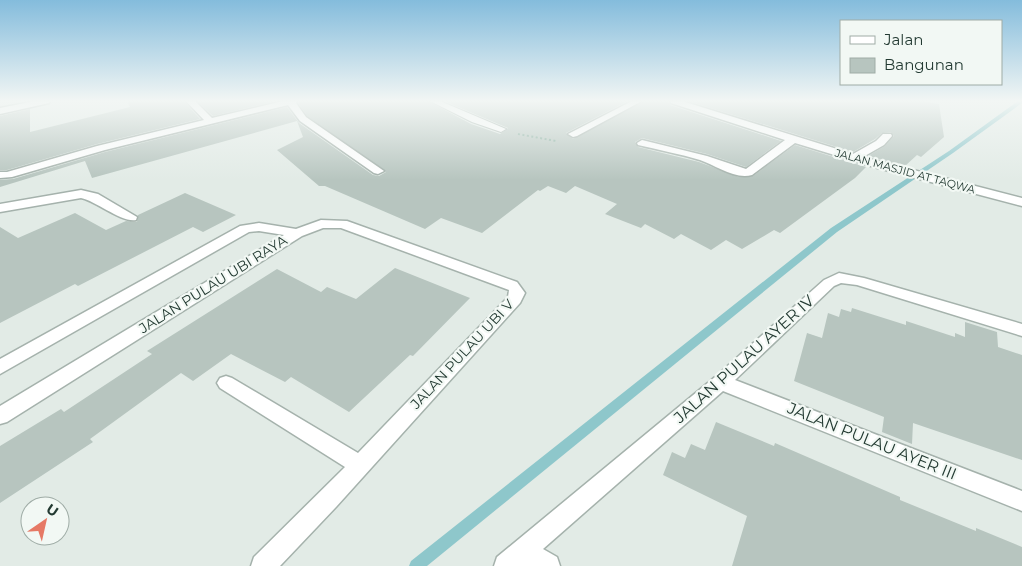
<svg xmlns="http://www.w3.org/2000/svg" width="1022" height="566" font-family="Montserrat,sans-serif">
<rect width="100%" height="100%" fill="#e2ebe6"/>
<g fill="none" stroke-linecap="round" stroke-linejoin="round">
<!-- stream -->
<path fill="#8ec7cb" fill-rule="evenodd" d="M1018,101h4v2l-69,50 -116,79 -410,334h-18l2,-5 420,-333 118,-77z"/>
</g>
<!-- building -->
<path fill="#b7c5bf" d="M127,101h57l16,18 -103,25 -90,26h-7v-54l30,-7v23l100,-25z
M197,101h79l-63,15z
M299,101h129l43,23 29,10 8,-6 -64,-27h184l-62,32 7,6 71,-38h24l2,4 111,36 -35,26 -39,-13 -65,-16 -7,4 3,5 61,15 40,15 14,-1 42,-31 71,22 -11,11 -75,55 -6,-3 -32,19 -16,-9 -15,10 -30,-16 -7,5 -29,-15 -4,4 -36,-14 12,-10 -42,-18 -9,7 -18,-7 -8,5 -2,-1 -56,43 -41,-15 -16,11 -100,-43h-6l-42,-36 26,-13 -6,-16 -205,57 -7,-17 -85,26v-7l13,-1 92,-27 182,-45 12,16 74,52 6,1 7,-4 -79,-56 -9,-13z
M688,101h235l16,3 5,33 -23,20 -4,-2 -12,11 -37,-10 17,-10 9,-10 -3,-4 -9,1 -7,6 -22,13z
M185,193l51,22 -33,17 -10,-5 -115,59 -3,-2 -75,39v-96l18,11 57,-25 31,17 20,-9 11,1 1,-7z
M395,268l75,30 -57,58 -3,-1 -61,57 -58,-35 -6,5 -54,-28 -38,27 -12,-8 -91,66 3,3 -93,61v-57l61,-37 3,3 88,-58 -5,-3 130,-82 44,23 6,-5 29,12z
M852,308l54,17v-4l49,16v-4l10,4v-15l32,10 1,15 24,8v105l-109,-37 -1,21 -30,-12 2,-15 -90,-36 13,-48 15,5 6,-25 11,4 2,-8 10,3z
M716,422l58,24 1,-3 125,54v3l76,31v-3l46,19v19h-290l15,-50 -84,-41 9,-23 13,6 6,-14 14,6z"/>
<g fill="none" stroke-linecap="round" stroke-linejoin="round">
<defs>
<path id="lane" d="M430,101h10l66,28 -5,3 -29,-10z"/>
<path id="street" d="M35,101h15l-1,2 -49,11v-6z
M186,101h9l17,17 71,-17h14l-1,2 10,14 78,54 -6,3 -4,-1 -74,-52 -12,-16 -183,45 -93,27 -12,1v-6h7l90,-26 107,-26z
M632,101h10l-65,35 -4,1 -5,-3z
M670,101h12l171,53 23,-13 7,-7h8l1,2 -8,9 -21,12 159,41v8l-148,-39 -79,-24 -43,32c-17,5 -37,-10 -52,-15 -20,-6 -41,-10 -62,-15l-1,-2 5,-3 65,16 39,13 39,-29 -114,-37z
M81,190l17,4 39,23 -1,3c-14,3 -40,-19 -55,-22l-81,14v-8z
M321,220l26,1 170,61 8,11 -5,10 -184,204 -56,59h-29l3,-9 91,-90 -125,-79 -3,-5 3,-5 6,-2 6,2 126,75 150,-156 1,-7 -168,-62h-18l-21,8 -295,186 -7,2v-18l284,-171 -25,-4 -10,1 -249,142v-15l240,-133 19,-3 37,6z
M839,273l25,5 158,46v12l-165,-51 -16,-2 -7,3 -99,94 287,111v20l-299,-120 -180,158 14,8 3,9h-66l3,-9 218,-180 109,-97z"/>
</defs>
<!-- lane casing -->
<use href="#lane" stroke="#a5b2ac" stroke-width="2"/>
<!-- street casing -->
<use href="#street" stroke="#a5b2ac" stroke-width="3"/>
<!-- path -->
<path stroke="#85ac9c" stroke-width="2" stroke-dasharray="2 2.5" stroke-linecap="butt" d="M518,134l38,7"/>
<!-- lane -->
<use href="#lane" fill="#fff" fill-rule="evenodd"/>
<!-- street -->
<use href="#street" fill="#fff" fill-rule="evenodd"/>
</g>
<!-- sky -->
<linearGradient id="sky" x2="0" y2="1"><stop stop-color="#84bcdc"/><stop offset="0.56" stop-color="#f2f6f4"/><stop offset="1" stop-color="#f2f6f4" stop-opacity="0"/></linearGradient>
<rect width="1022" height="180" fill="url(#sky)"/>
<g text-anchor="middle" dominant-baseline="central" stroke-width="4.5" stroke-linejoin="round" paint-order="stroke">
<!-- far-street labels -->
<g font-size="11" fill="#233a32" stroke="#f2f8f4">
<text transform="translate(905 171) rotate(15)">JALAN MASJID AT TAQWA</text>
</g>
<!-- street labels -->
<g font-size="14" fill="#233a32" stroke="#f2f8f4">
<text transform="translate(213 284) rotate(-32)">JALAN PULAU UBI RAYA</text>
<text transform="translate(462 354) rotate(-47)">JALAN PULAU UBI V</text>
</g>
<!-- near-street labels -->
<g font-size="16" fill="#233a32" stroke="#f2f8f4">
<text transform="translate(744 359) rotate(-42)">JALAN PULAU AYER IV</text>
<text transform="translate(872 441) rotate(22)">JALAN PULAU AYER III</text>
</g>
</g>
<!-- legend -->
<rect x="840" y="20" width="162" height="65" fill="#f2f8f4" stroke="#9faca6"/>
<rect x="850" y="36" width="25" height="8" fill="#ffffff" stroke="#9faca6"/>
<text x="884" y="45" font-size="15" fill="#233a32">Jalan</text>
<rect x="850" y="58" width="25" height="15" fill="#b7c5bf" stroke="#9faca6"/>
<text x="884" y="70" font-size="15" fill="#233a32">Bangunan</text>
<!-- north arrow -->
<g transform="translate(45 521) rotate(34)"><circle r="24" fill="#f2f8f4" stroke="#9faca6"/>
<path d="M0-4L9 19L0 12L-9 19Z" fill="#e67965"/>
<text y="-8" font-size="14" font-weight="bold" text-anchor="middle" fill="#233a32">U</text>
</g>
</svg>
